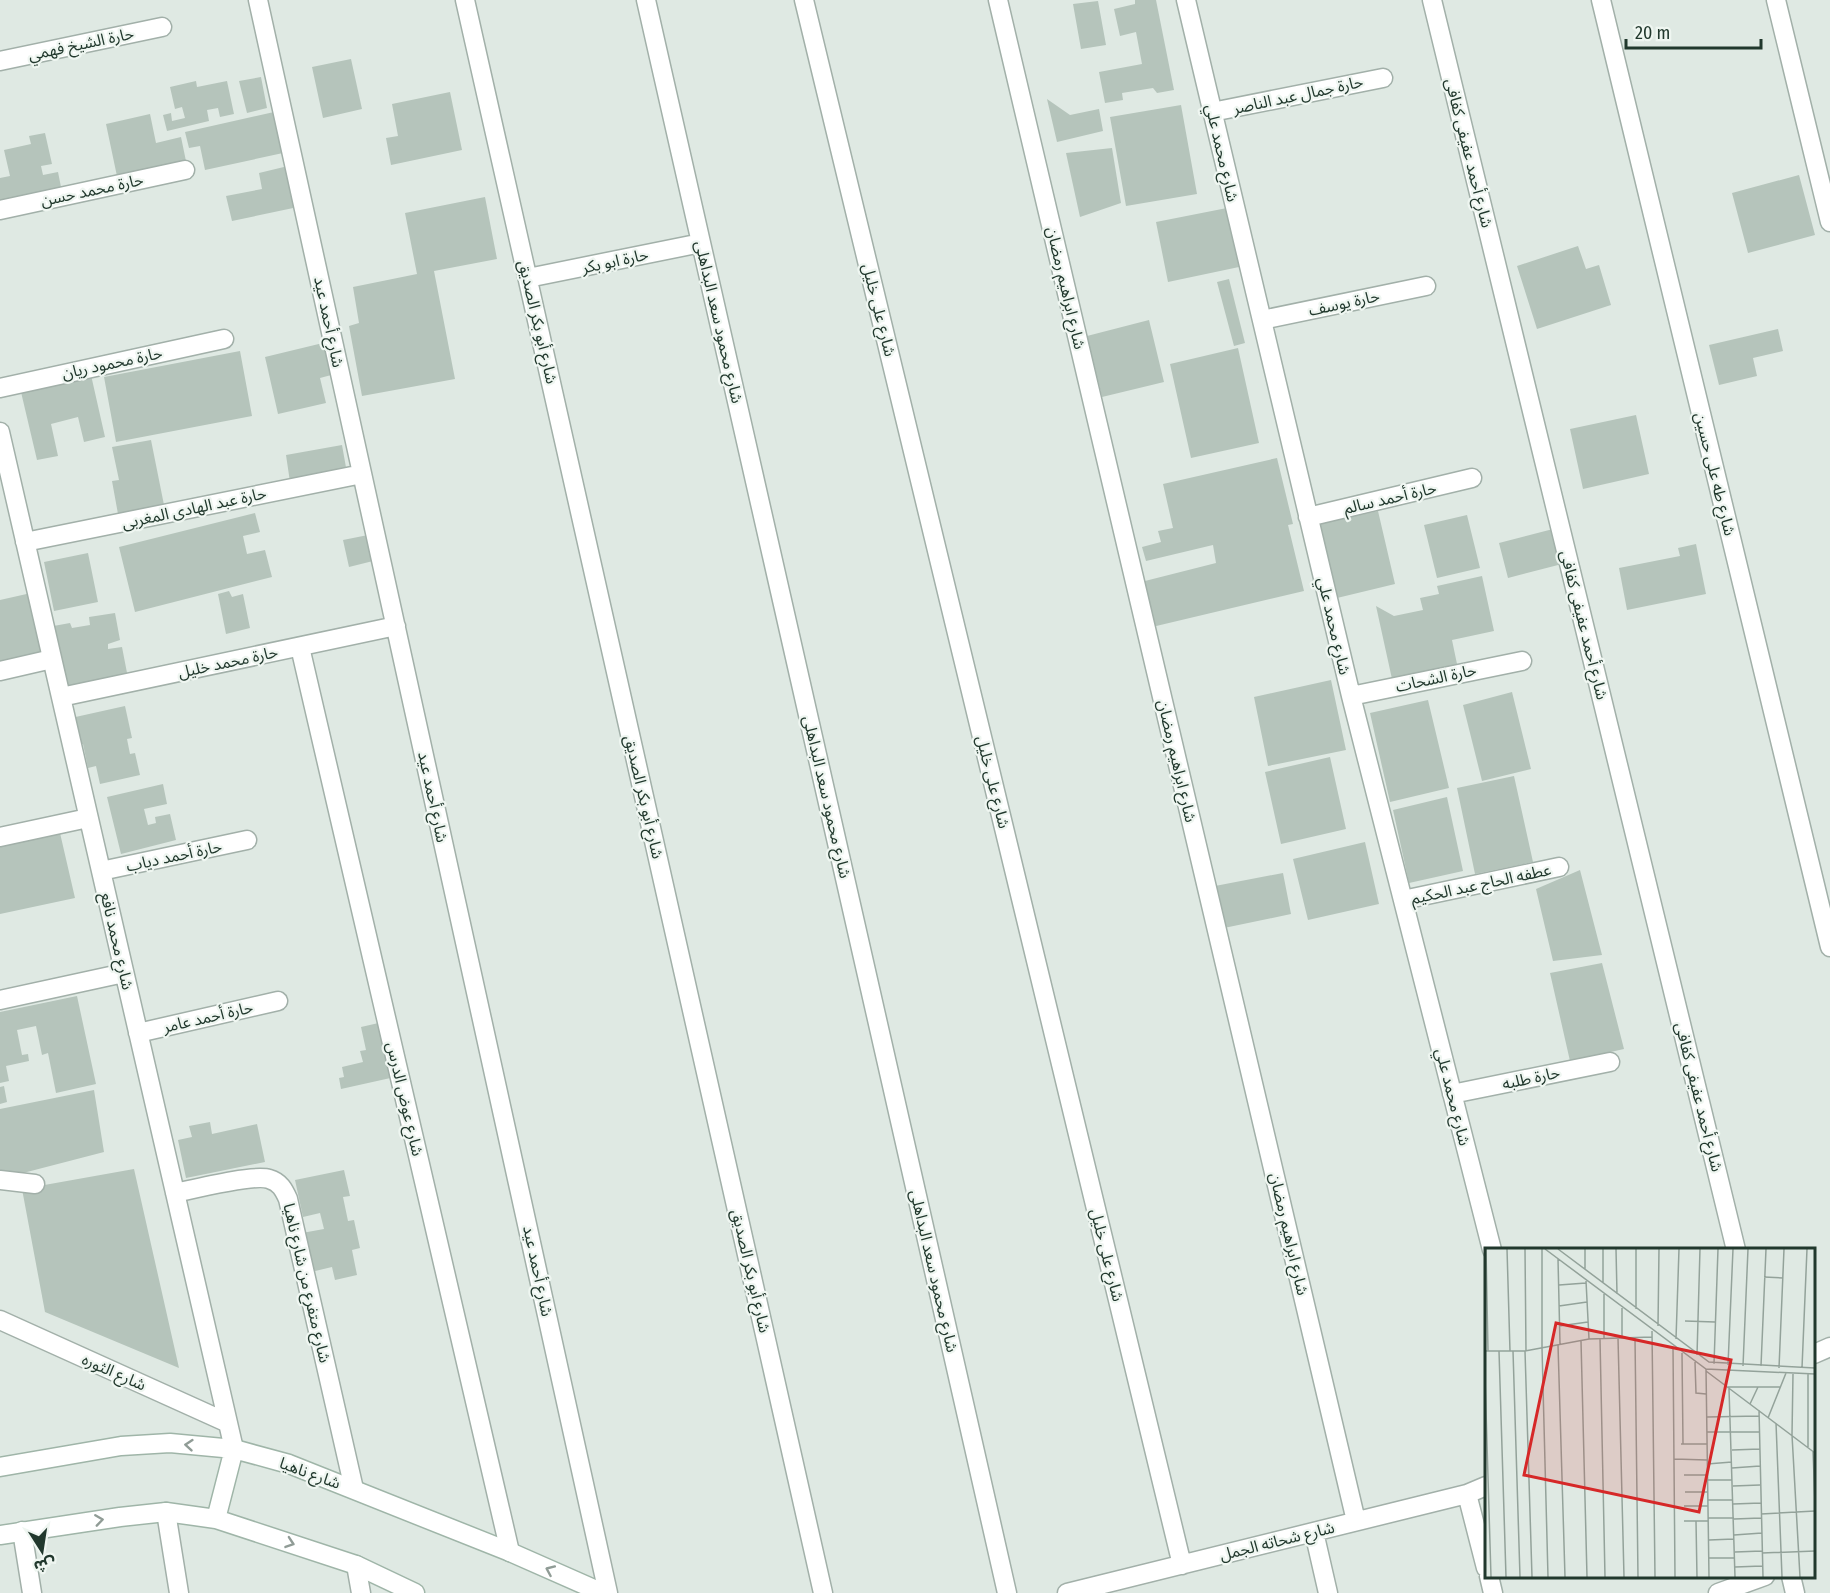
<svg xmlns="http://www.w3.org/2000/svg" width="1830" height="1593" font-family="'Fira Sans Condensed','Noto Sans Arabic',sans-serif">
<rect width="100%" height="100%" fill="#dfe9e3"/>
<!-- building -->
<path fill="#b5c4bb" d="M1135,0h21l18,90 -17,3 -4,-5 -31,5 1,7 -18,3 -6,-31 43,-8 -6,-32 -16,4 -6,-27 21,-5z
M1098,1l8,44 -25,4 -8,-45z
M351,59l11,50 -39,9 -11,-51z
M261,77l6,31 -20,5 -8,-32z
M196,81l1,6 30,-6 7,33 -14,3 -2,-9 -11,2 2,11 -42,10 -4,-16 8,-2 1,8 13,-3 -3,-11 -7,2 -5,-22z
M450,92l12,58 -71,15 -5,-27 12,-2 -6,-32z
M1047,99l23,16 29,-6 4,22 -46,11z
M1181,105l16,89 -71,12 -16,-89z
M274,112l9,41 -78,17 -5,-24 -11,2 -4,-16z
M150,114l6,29 25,-6 6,29 -69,15 -12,-57z
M45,133l7,31 -11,2 2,9 15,-3 4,20 -62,14v-28l10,-2 -6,-26 27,-6 -2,-8z
M1112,148l9,55 -41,14 -14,-64z
M288,166l10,41 -66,14 -6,-25 36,-7 -3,-16z
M1799,175l16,60 -67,18 -16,-60z
M485,197l12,62 -63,12 21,108 -93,17 -13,-70 10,-3 -6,-36 64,-13 -12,-61z
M1227,208l12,59 -71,15 -12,-60z
M1578,246l8,23 13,-4 12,40 -74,24 -20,-63z
M1229,279l16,64 -11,3 -17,-64z
M1149,320l15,62 -62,15 -15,-61z
M1778,329l5,22 -30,7 4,18 -38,9 -10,-40z
M327,342l8,32 -15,4 6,25 -48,11 -13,-57z
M1238,348l21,95 -68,15 -21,-94z
M240,351l12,65 -136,26 -12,-65z
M91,375l14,62 -21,5 -6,-25 -27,7 7,32 -21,4 -16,-68z
M1636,415l13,59 -66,15 -13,-60z
M151,440l13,65 -46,9 -6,-33 7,-1 -7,-33z
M342,445l5,28 -57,9 -4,-27z
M1277,458l16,66 -5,1 16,66 -152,36 -11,-45 75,-19 -3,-18 -67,16 -4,-14 19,-5 -3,-11 15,-3 -10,-44z
M1378,511l17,73 -58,14 -18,-74z
M255,513l5,19 -17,4 4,18 18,-4 7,27 -137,35 -16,-65z
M1467,515l13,53 -43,10 -13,-53z
M1553,529l9,35 -54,14 -9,-35z
M368,535l5,26 -24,6 -6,-27z
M1696,544l10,50 -79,16 -8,-42 61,-12 -2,-8z
M88,553l10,49 -44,9 -10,-49z
M1482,576l12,55 -42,9 5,24 -65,15 -16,-73 18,10 29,-6 -3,-12 19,-4 -2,-8z
M229,591l3,6 11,-3 7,34 -24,6 -8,-40z
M31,593l14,60 -45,11v-64z
M115,613l5,27 -12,4v5l14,-2 6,31 -65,16 -15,-67 22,-4 2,5 18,-3 -1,-8z
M1331,680l15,70 -78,16 -14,-69z
M1512,692l19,77 -49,12 -19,-76z
M1428,700l21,88 -59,14 -20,-89z
M125,706l7,32 -5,1 3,15 5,-1 5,22 -40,9 -4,-18 -8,2 -5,-24 -6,1 -6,-27z
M1330,757l16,72 -65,15 -16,-72z
M1514,776l19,86 -58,12 -18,-86z
M163,784l4,20 -23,5 4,16 8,-2 -1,-6 15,-3 6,26 -55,14 -14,-57z
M1447,797l16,74 -54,12 -16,-73z
M60,833l15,65 -75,16v-68z
M1365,842l14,62 -71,16 -15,-61z
M1580,870l22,85 -49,6 -17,-72z
M1283,873l8,41 -67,14 -9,-42z
M1602,963l22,86 -54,12 -20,-88z
M77,996l19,88 -40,9 -8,-40 -6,2 -6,-29 -19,4 5,25 6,-1 1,7 -23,5 3,15 -9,2v-71z
M383,1022l12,55 -54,12 -2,-11 5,-1 -2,-10 21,-5 -3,-11 6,-1 -5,-23z
M4,1086l3,16 -7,2v-17z
M94,1090l10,62 -104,27v-70z
M210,1122l2,12 45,-10 8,38 -79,16 -8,-38 14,-3 -3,-11z
M134,1169l45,199 -134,-56 -23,-123z
M344,1170l6,26 -7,1 5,24 6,-1 6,28 -8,2 5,25 -22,5 -3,-13 -21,5 -9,-39 22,-4 -4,-16 -17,4 -8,-37z"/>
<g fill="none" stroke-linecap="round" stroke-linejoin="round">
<defs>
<path id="street" d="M258,0l350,1593
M465,0l358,1593
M646,0l361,1593
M804,0l378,1565
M998,0l358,1521
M1186,0l165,696 141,554
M1432,0l304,1250
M1601,0l229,947
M1776,0l54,222
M0,61l162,-34
M1212,112l171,-34
M0,210l185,-40
M528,278l173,-35
M1262,320l164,-34
M0,388l224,-49
M0,432l234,1017
M1308,517l164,-39
M25,542l337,-68
M300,647l210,905
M0,671l52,-12
M1351,696l171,-35
M61,697l335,-71
M0,837l88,-19
M101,871l146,-31
M1403,900l156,-33
M0,1000l124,-27
M138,1033l140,-32
M1452,1094l158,-32
M0,1180l35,4
M175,1193c19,-4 79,-19 94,-14 11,3 15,11 19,20l66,290
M0,1320l228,103
M1814,1354l16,-7
M1467,1494l19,74
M166,1512l13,81
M22,1531l10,62
M1314,1532l14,61
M356,1565l5,28
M1489,1576l4,17
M1791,1576l4,17
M1067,1593l400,-99 19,-8
M1718,1593l47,-17"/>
<path id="secondary" d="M0,1467l121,-21 49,-3 64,6 55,15 221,88 93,41
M216,1519l18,-70
M0,1535l120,-18 46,-5 50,7 140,46 59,28"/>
</defs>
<!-- street casing -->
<use href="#street" stroke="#a2b0a9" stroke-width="21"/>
<!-- secondary casing -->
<use href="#secondary" stroke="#9fb5a8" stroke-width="21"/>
<!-- street -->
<use href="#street" stroke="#fff" stroke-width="18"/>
<!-- secondary -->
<use href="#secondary" stroke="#fff" stroke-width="18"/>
</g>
<!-- one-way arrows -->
<defs><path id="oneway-chevron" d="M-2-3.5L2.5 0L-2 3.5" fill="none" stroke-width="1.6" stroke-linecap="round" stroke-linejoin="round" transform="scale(1.5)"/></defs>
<g stroke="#909c96">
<use href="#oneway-chevron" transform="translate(189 1445) rotate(-175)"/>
<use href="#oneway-chevron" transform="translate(99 1520) rotate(-8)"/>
<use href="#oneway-chevron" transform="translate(290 1543) rotate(19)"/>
<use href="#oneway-chevron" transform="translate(550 1570) rotate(-156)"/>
</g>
<g text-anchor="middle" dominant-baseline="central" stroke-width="4.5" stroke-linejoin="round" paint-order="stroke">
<!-- street labels -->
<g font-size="16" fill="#21382d" stroke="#eff6f1">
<text transform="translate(81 44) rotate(-12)">حارة الشيخ فهمي</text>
<text transform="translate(1298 95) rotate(-12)">حارة جمال عبد الناصر</text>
<text transform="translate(1222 153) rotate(77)">شارع محمد علي</text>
<text transform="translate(1469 153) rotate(76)">شارع أحمد عفيفى كفافى</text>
<text transform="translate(92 190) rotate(-12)">حارة محمد حسن</text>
<text transform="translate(615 261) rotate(-12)">حارة ابو بكر</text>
<text transform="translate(1066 288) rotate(77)">شارع ابراهيم رمضان</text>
<text transform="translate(1344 303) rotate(-12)">حارة يوسف</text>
<text transform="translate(879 310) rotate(76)">شارع على خليل</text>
<text transform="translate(329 322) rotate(78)">شارع أحمد عيد</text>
<text transform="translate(538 322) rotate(77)">شارع أبو بكر الصديق</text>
<text transform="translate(719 322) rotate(77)">شارع محمود سعد البداهلى</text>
<text transform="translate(112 363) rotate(-12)">حارة محمود ريان</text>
<text transform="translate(1715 474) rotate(76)">شارع طه على حسين</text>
<text transform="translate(1390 498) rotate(-13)">حارة أحمد سالم</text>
<text transform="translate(194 508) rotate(-12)">حارة عبد الهادى المغربى</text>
<text transform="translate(1584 625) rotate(76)">شارع أحمد عفيفى كفافى</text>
<text transform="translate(1334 626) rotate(77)">شارع محمد علي</text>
<text transform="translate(228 662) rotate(-12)">حارة محمد خليل</text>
<text transform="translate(1436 678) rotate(-12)">حارة الشحات</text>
<text transform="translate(1177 761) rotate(77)">شارع ابراهيم رمضان</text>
<text transform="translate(993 782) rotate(76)">شارع على خليل</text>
<text transform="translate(433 797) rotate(78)">شارع أحمد عيد</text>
<text transform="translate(644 797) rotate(77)">شارع أبو بكر الصديق</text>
<text transform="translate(827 797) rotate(77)">شارع محمود سعد البداهلى</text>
<text transform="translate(174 856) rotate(-12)">حارة أحمد دياب</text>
<text transform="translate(1481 884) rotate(-12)">عطفه الحاج عبد الحكيم</text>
<text transform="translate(117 941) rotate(77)">شارع محمد نافع</text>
<text transform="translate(208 1017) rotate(-13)">حارة أحمد عامر</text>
<text transform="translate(1531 1078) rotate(-12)">حارة طلبه</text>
<text transform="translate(1453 1097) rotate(76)">شارع محمد علي</text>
<text transform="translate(1699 1097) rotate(76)">شارع أحمد عفيفى كفافى</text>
<text transform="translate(405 1099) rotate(77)">شارع عوض الدرس</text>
<text transform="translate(1289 1234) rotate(77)">شارع ابراهيم رمضان</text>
<text transform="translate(1107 1255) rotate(76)">شارع على خليل</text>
<text transform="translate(538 1271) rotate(78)">شارع أحمد عيد</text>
<text transform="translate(751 1271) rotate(77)">شارع أبو بكر الصديق</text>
<text transform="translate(934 1271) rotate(77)">شارع محمود سعد البداهلى</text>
<text transform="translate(307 1283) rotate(77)">شارع متفرع من شارع ناهيا</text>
<text transform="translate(114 1372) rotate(24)">شارع الثوره</text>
<text transform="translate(310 1473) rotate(20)">شارع ناهيا</text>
<text transform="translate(1277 1541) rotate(-14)">شارع شحاته الجمل</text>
</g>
</g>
<!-- overview -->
<g transform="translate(1485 1248)">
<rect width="330" height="330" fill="#dfe9e3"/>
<path fill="none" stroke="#93a29a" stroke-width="1.5" d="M1,1l2,102M22,1l3,102M40,1l1,102M57,1v99M60,1l161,120 109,5M73,1l151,113 106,6M100,1v21M118,1v34M131,1l1,45M73,11l2,85M279,29l19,1M101,33l3,58M74,37l27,-2M119,46v45M74,58l28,-4M151,61v-60M200,73l30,1M74,78l29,-4M173,78l1,-77M167,83l3,246M133,90l6,239M137,90v-30M150,90l3,239M115,91l5,238M191,91l3,-90M96,93l6,236M73,97l7,232M188,99l2,230M57,100l6,229M0,103h40l64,-12 63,-2M14,103l7,226M28,103l7,226M40,103l7,226M197,105l1,91M212,107l3,-106M210,114l1,31 10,1M229,116l4,-115M243,117l5,-116M258,118l5,-117M276,118l5,-117M294,120l5,-119M317,120l5,-119M221,121l3,208M221,123l109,82M308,126l-1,61 8,142M0,129l6,200M243,139h53M244,141l6,188M265,156l8,-17M274,162l4,167M222,169l52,-1M283,170l18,-45M291,175l6,154M222,184h52M196,196h26M323,199v-73M247,202l28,-1M328,203l2,52M189,211l33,1M222,216l25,-2M247,220l28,-2M199,227h24M223,232h24M248,238l27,-1M200,244h23M223,252h25M248,256l28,-1M199,258h24M276,266l54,-3M223,270h26M249,271l27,-1M199,273h24M211,273l1,56M249,287l28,-2M224,292l25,-1M250,304l27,-1M277,305l53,-2M224,310h26M250,319l27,-1"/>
<path fill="#d62828" fill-opacity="0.15" stroke="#d62828" stroke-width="3" d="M71,75l175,37 -32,152 -175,-37z"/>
<rect width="330" height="330" fill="none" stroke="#21382d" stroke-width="3"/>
</g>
<!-- north arrow -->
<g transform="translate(42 1551) rotate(168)" stroke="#eff6f1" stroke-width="4.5" paint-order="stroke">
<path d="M0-4.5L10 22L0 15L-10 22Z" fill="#21382d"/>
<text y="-9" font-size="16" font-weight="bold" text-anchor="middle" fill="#21382d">ش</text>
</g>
<!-- scale -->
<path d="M1626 39v9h135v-9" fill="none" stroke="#21382d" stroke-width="3"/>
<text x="1635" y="39" font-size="18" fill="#21382d" stroke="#eff6f1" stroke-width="4.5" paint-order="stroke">20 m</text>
</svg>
